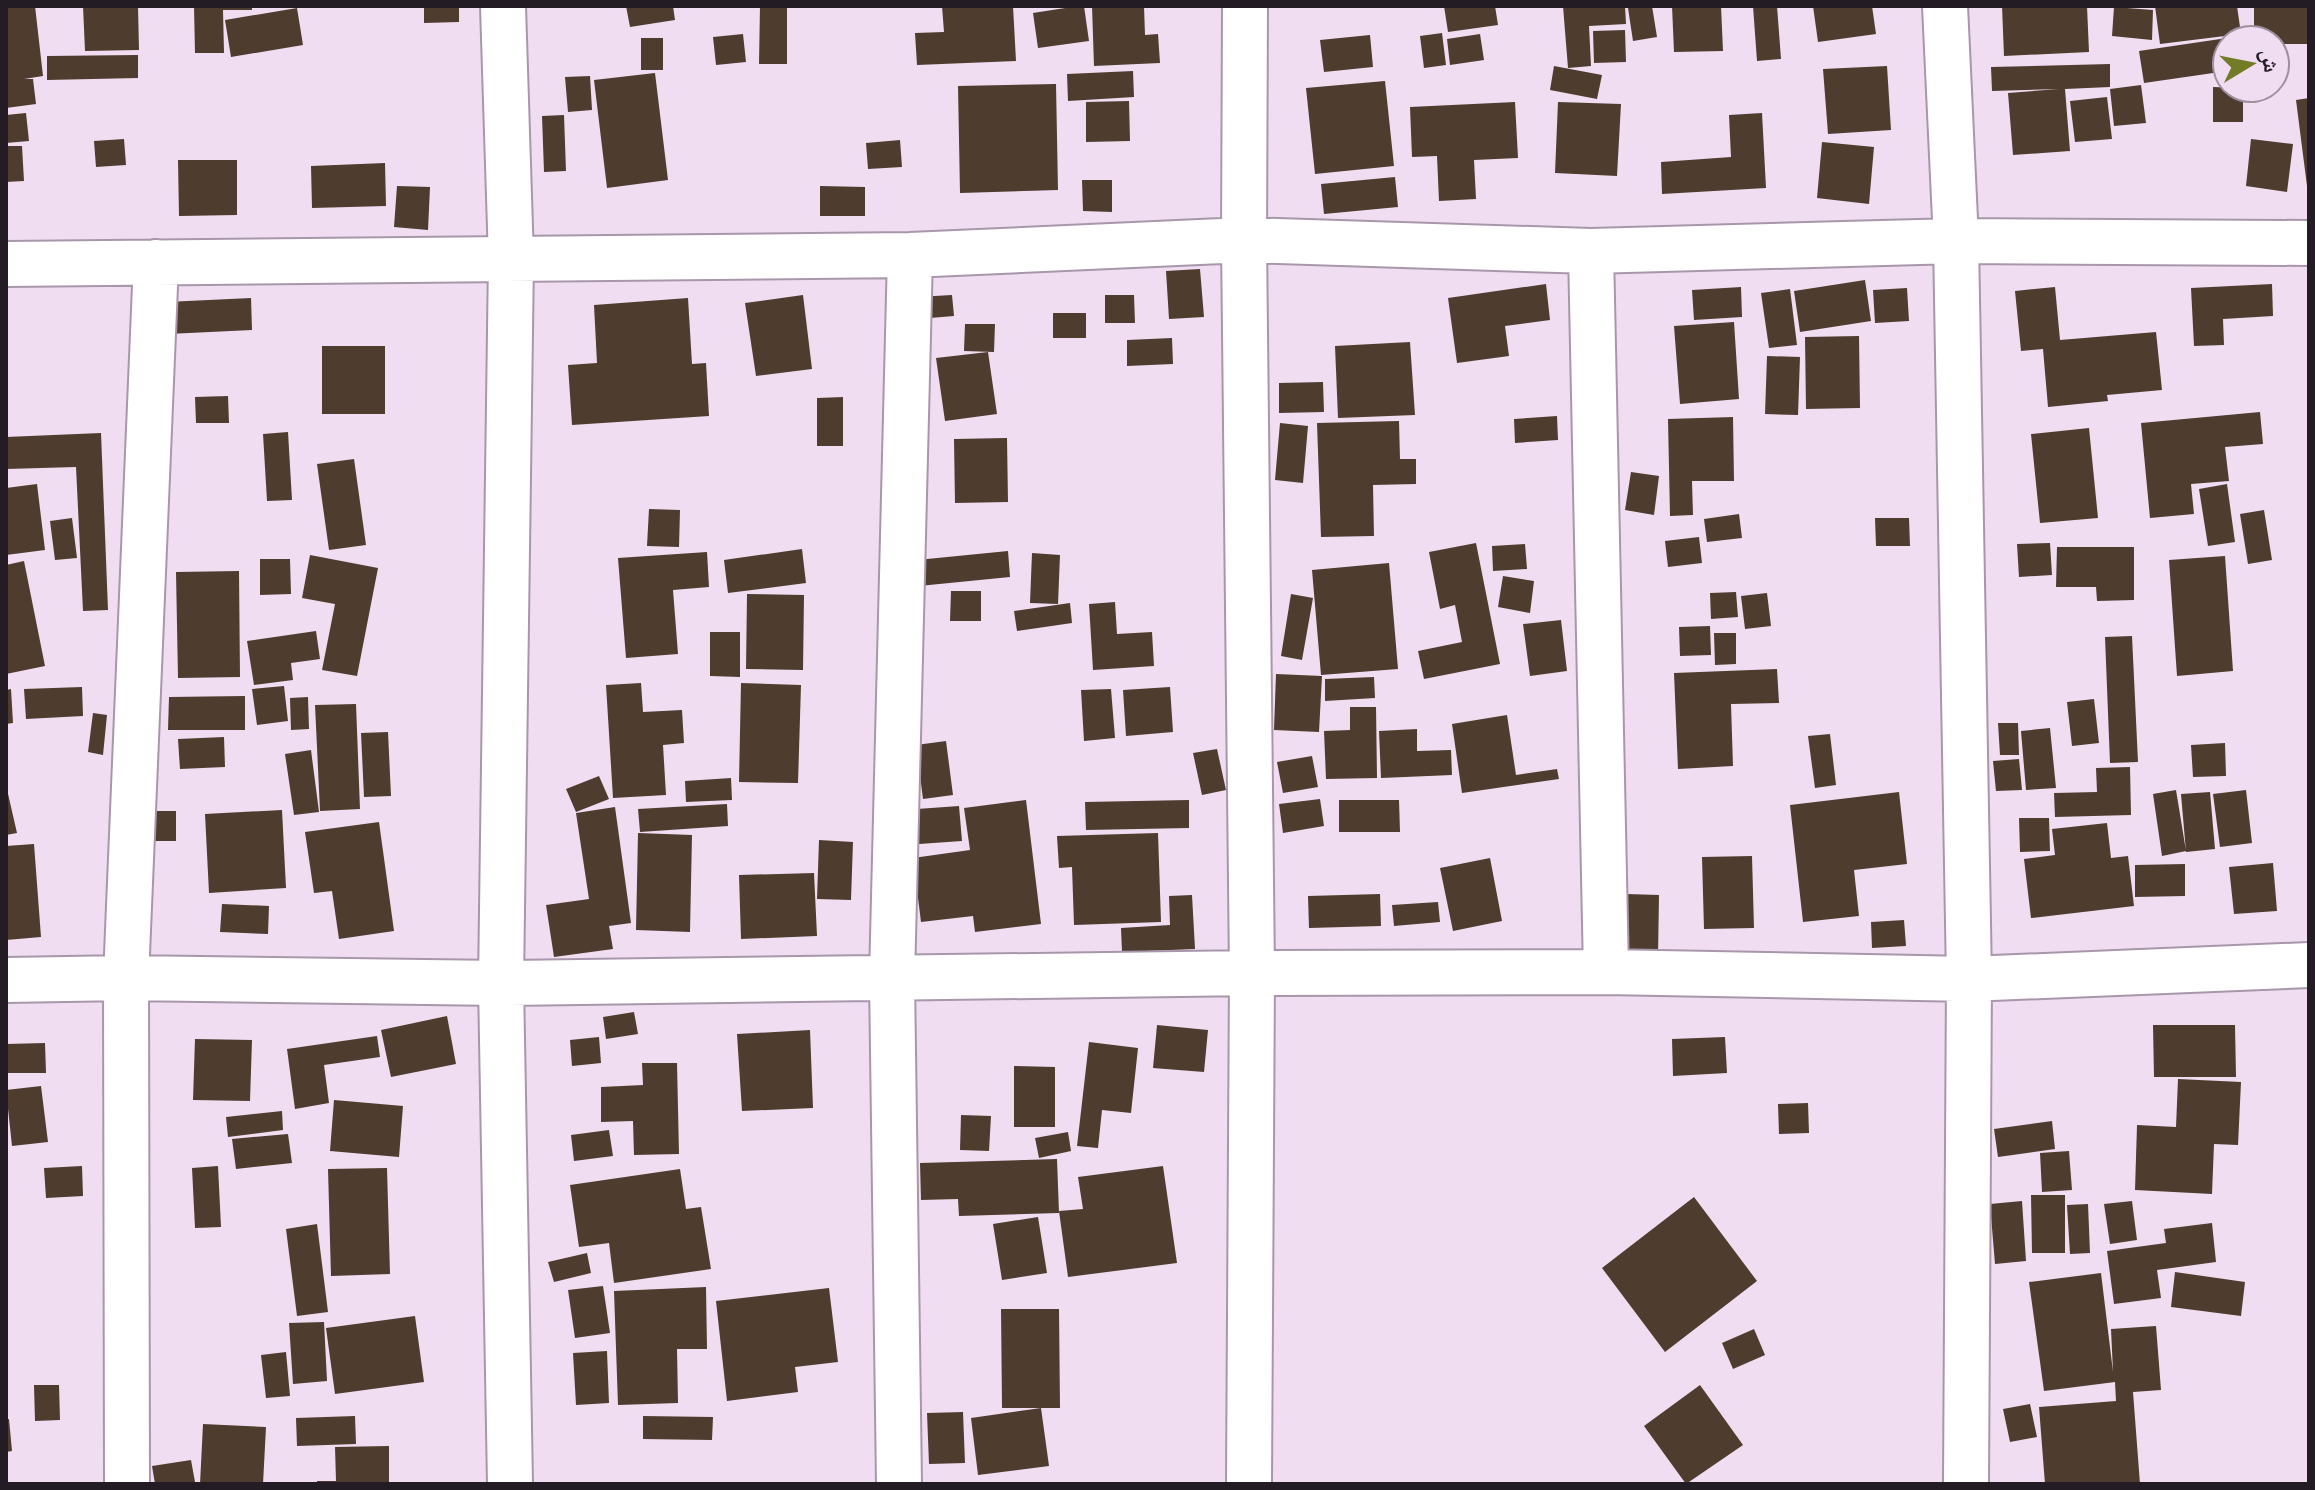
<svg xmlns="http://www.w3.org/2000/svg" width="2315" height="1490" font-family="'Work Sans','Noto Naskh Arabic',sans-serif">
<rect width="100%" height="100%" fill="#f0ddf1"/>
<!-- building -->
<path fill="#4e3c2f" d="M6,6h29l8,70 -19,3h9l3,25 -30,4z
M83,6h55l1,44 -54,1z
M194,6h58v4h-29l1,43h-29z
M424,6h35v16l-35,1z
M626,6h47l2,14 -45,7z
M760,6h27v58h-28z
M942,6h71l3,55 -99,4 -2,-32 29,-1z
M1078,6h6l5,35 -51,7 -5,-35z
M1092,6h52l1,29 13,-1 2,29 -66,3z
M1444,6h51l3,19 -50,7z
M1563,6h62l1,18 -37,2 2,40 -23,2z
M1640,6h12l5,31 -24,4 -5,-33z
M1672,6h49l2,45 -49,1z
M1753,6h24l4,53 -24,2z
M1813,6h59l4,28 -58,8z
M2002,6h85l2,46 -85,4z
M2155,6h82l4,28 -81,10z
M2254,6h55v38h-34v-4h-21z
M2114,7l39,3 -1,30 -40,-4z
M297,8l6,37 -72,12 -6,-37z
M1625,30l1,32 -32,1 -1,-32z
M1442,33l4,32 -22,3 -4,-32z
M743,34l3,28 -30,3 -3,-28z
M1480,34l4,26 -34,5 -3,-26z
M1370,35l3,32 -49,5 -4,-32z
M641,38h22v32h-22z
M2227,38v33l-83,12 -5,-32z
M138,55v23l-91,2v-24z
M2110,64v23l-45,2 5,62 -57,4 -5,-62 51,-4 -67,2 -1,-24z
M1554,66l48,9 -5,24 -47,-9z
M1887,66l4,64 -63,4 -5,-65z
M1133,71l1,26 -66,4 -1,-27z
M655,73l13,107 -61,8 -13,-108z
M590,76l2,34 -24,2 -3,-35z
M1385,81l9,85 -79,8 -9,-86z
M1056,84l2,106 -98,3 -2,-107z
M2141,85l5,38 -32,3 -4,-37z
M2213,87l30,1v34h-30z
M2107,97l5,42 -37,3 -5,-41z
M2309,98v87l-2,1 -11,-86z
M1129,101l1,40 -44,1v-40z
M1515,102l3,56 -44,2 2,39 -37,2 -2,-45 -25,1 -2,-50z
M1558,102l63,2 -4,72 -62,-3z
M26,113l3,28 -23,2v-28z
M1762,113l4,75 -104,6 -1,-32 70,-5 -2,-42z
M564,115l2,56 -22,1 -2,-56z
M124,139l2,26 -30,2 -2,-26z
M2251,139l42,5 -6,48 -41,-6z
M900,140l2,27 -34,2 -2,-26z
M1822,142l52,5 -5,57 -52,-6z
M6,146h16l2,35 -18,1z
M178,160h59v55l-58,1z
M385,163l1,43 -74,2 -1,-42z
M1395,177l3,30 -74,7 -3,-30z
M1082,180h30v32l-29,-1z
M397,186l33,1 -2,43 -34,-3z
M820,186l45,1v29h-45z
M1200,269l4,48 -35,2 -3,-48z
M1865,280l6,41 -71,11 -6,-41z
M1546,284l4,36 -45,6 4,30 -52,7 -9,-65z
M2272,284l1,32 -50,3 1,26 -30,1 -3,-58z
M1741,287l1,30 -48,3 -2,-30z
M2055,287l5,53 96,-8 6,58 -55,5 1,6 -60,6 -5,-58 -22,2 -6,-60z
M1907,288l2,33 -34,2 -2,-33z
M1790,289l7,56 -28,3 -8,-55z
M803,295l9,74 -56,7 -11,-73z
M952,295l2,21 -36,3 -1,-22z
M1105,295h29l1,28h-30z
M251,298l1,32 -105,5 -2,-32z
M688,298l4,66 14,-1 3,53 -137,9 -4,-60 29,-2 -3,-58z
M1053,313h33v25h-33z
M1734,322l5,77 -59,5 -6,-78z
M965,324h30l-1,28 -30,-1z
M1859,336l1,72 -54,1 -1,-72z
M1172,338l1,26 -46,2v-26z
M1410,342l5,73 -77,3 -3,-72z
M322,346h63v68h-63z
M988,352l9,62 -52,7 -9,-63z
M1767,356l33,1 -2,58 -33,-1z
M1323,382l1,30 -45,1v-30z
M228,396l1,27h-33l-1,-26z
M843,397v49h-26v-48z
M2260,412l3,32 -38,3 4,34 -38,3 3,30 -44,4 -9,-95z
M1557,416l1,24 -43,3 -1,-24z
M1733,417l1,64h-42l1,34 -23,1 -2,-97z
M1399,421l1,38h16v25l-43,1 1,51 -53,1 -4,-114z
M1280,423l28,3 -5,57 -28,-3z
M2089,428l9,90 -58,5 -9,-89z
M288,432l4,68 -25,1 -4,-67z
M101,433l7,177 -25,1 -7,-144 -70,2v-32z
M1007,438l1,64 -53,1 -1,-64z
M354,459l12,86 -37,5 -12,-86z
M1631,472l28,4 -5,39 -29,-5z
M37,484l8,66 -39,5v-31h2l-2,-36z
M2227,484l8,58 -27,4 -9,-57z
M649,509l31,1 -1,37 -32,-1z
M2264,510l8,50 -24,4 -8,-50z
M1739,514l3,24 -35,4 -3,-23z
M72,518l5,40 -22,2 -5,-39z
M1875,518h34l1,28h-34z
M1699,537l3,26 -34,4 -3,-26z
M1476,543l24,121 -76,15 -6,-28 44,-9 -7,-37 -15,4 -11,-57z
M2050,543l2,32 -33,2 -2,-33z
M1525,544l2,25 -34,2 -1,-25z
M2057,547h77v53l-37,1 -1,-14h-40z
M802,549l4,34 -78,10 -4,-33z
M1008,551l2,26 -91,9 -2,-26z
M707,552l2,35 -36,3 5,64 -52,4 -8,-100z
M1032,553l28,2 -2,49 -28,-1z
M310,555l68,13 -21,108 -35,-6 13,-66 -33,-6z
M2225,556l8,115 -56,5 -8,-116z
M260,559h30l1,35 -31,1z
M24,561l21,105 -39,8v-109z
M1389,563l9,106 -77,6 -9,-105z
M239,571l1,106 -62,1 -2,-106z
M1503,576l31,5 -4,32 -32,-6z
M951,591h30v30h-31z
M1736,592l2,25 -27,2 -1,-26z
M1767,593l4,33 -26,3 -4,-33z
M747,594l57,1 -1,75 -57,-1z
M1291,594l22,4 -11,62 -21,-4z
M1115,602l2,32 35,-2 2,34 -61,4 -4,-66z
M1070,603l2,20 -55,8 -3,-20z
M1561,620l6,51 -37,5 -7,-52z
M1710,626l1,29 -31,1 -1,-29z
M316,631l4,28 -29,4 2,17 -39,5 -7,-44z
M710,632h30v45l-30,-1z
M1714,633h22v31l-21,1z
M2132,636l6,126 -28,1 -5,-126z
M1777,669l2,34 -48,1 2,62 -55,3 -4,-96z
M1276,674l46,2 -3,56 -45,-2z
M1374,677l1,21 -50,3v-22z
M641,683l2,29 39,-2 2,33 -21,2 3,50 -53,3 -7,-113z
M741,683l60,2 -3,98 -59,-1z
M284,686l4,35 -31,4 -5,-36z
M82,687l1,29 -57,3 -2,-30z
M1170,687l3,45 -47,4 -3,-46z
M11,689l2,34 -7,1v-34z
M1111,689l4,49 -31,3 -3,-51z
M245,696v34h-77l1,-33z
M308,697l1,32 -18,1 -1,-32z
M2094,699l5,44 -27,3 -5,-44z
M356,704l4,105 -40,2 -5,-106z
M1350,707h26l1,71 -51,1 -2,-48 26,-1z
M93,713l14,2 -4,40 -15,-3z
M1507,715l9,60 41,-6 2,10 -97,14 -10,-69z
M1998,723h20l1,32h-19z
M2050,728l6,60 -30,2 -5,-59z
M1417,729v22l34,-1 1,25 -71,3 -2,-47z
M388,732l3,64 -27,1 -3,-64z
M1830,734l6,51 -21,3 -7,-52z
M224,737l1,30 -45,2 -2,-30z
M946,741l7,54 -30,4 -7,-54z
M2225,743l1,33 -33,1 -2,-32z
M1217,749l9,41 -24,5 -9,-42z
M311,750l8,62 -25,3 -9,-61z
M1312,756l6,31 -35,6 -6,-31z
M2019,759l3,31 -26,1 -3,-30z
M2130,767l1,48 -76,2 -1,-24 43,-1 -1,-24z
M599,776l10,23 -33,13 -10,-23z
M731,778l1,22 -46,2 -1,-21z
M6,785l11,48 -11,2z
M2176,790l10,61 -24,5 -9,-62z
M2246,790l6,53 -32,4 -7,-53z
M1899,792l8,72 -53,6 5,46 -56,6 -13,-117z
M2210,792l5,57 -29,3 -5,-58z
M1320,799l4,27 -41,7 -4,-29z
M1026,800l15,124 -66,8 -2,-16 -52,6 -8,-64 57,-8 -6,-42z
M1189,800v28l-103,2 -1,-28z
M1339,800h60l1,32h-61z
M727,804l1,22 -88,6 -2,-23z
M959,806l3,35 -43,3 -2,-35z
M615,807l16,116 -22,3 4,23 -59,8 -8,-52 43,-6 -13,-86z
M282,810l4,78 -77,5 -4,-79z
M150,811h26v30h-26z
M2019,818h30l1,33 -30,1z
M379,822l15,109 -55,8 -7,-48 -18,2 -9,-61z
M2107,823l4,35 17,-2 6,50 -103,12 -7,-59 31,-4 -3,-26z
M638,833l54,2 -2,97 -54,-2z
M1158,833l3,89 -87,3 -2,-58 -13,1 -2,-32z
M819,840l34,2 -2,58 -34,-1z
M34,844l7,93 -35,3v-94z
M1752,856l2,72 -50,1 -2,-72z
M1490,858l12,63 -49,10 -13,-63z
M2273,863l4,48 -43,3 -5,-47z
M2185,864v32l-50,1v-32z
M814,873l3,63 -76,3 -2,-64z
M1380,894l1,32 -72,2 -1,-32z
M1627,894l32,1 -1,62 -33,-2z
M1192,895l3,54 -73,3 -1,-24 49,-3 -1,-29z
M1438,902l2,20 -46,4 -2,-21z
M222,904l47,2 -1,28 -48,-2z
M1904,920l2,26 -34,2 -1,-26z
M634,1012l4,22 -32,5 -3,-22z
M447,1016l9,48 -65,13 -10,-47z
M1157,1025l51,5 -4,42 -51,-4z
M2153,1025h82l1,52h-82z
M810,1030l3,78 -71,3 -5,-77z
M377,1036l3,21 -56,8 5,38 -34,6 -8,-60z
M599,1037l2,26 -29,3 -2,-26z
M1725,1037l2,36 -54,3 -1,-37z
M195,1039l57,1 -2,61 -57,-1z
M1089,1042l49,6 -7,65 -29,-3 -4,38 -21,-2z
M45,1043l1,30h-40v-29z
M642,1063h35l2,91 -45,1 -1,-34 -32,1v-35l42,-2z
M1014,1066l41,1v60h-41z
M2178,1079l63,3 -3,63 -24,-1 -2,50 -77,-4 2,-65 39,2z
M41,1086l7,56 -36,4 -6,-56z
M334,1100l69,6 -4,51 -69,-6z
M1808,1103l1,30 -30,1 -1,-30z
M282,1111l1,19 -55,7 -2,-20z
M961,1115l30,1 -2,35 -29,-1z
M2052,1121l3,28 -57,8 -4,-28z
M609,1130l4,26 -39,5 -3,-26z
M1068,1132l3,19 -32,7 -4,-20z
M288,1134l4,29 -56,6 -4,-30z
M2069,1151l3,39 -30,2 -2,-39z
M1057,1159l2,54 -100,3 -1,-17 -37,1 -1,-37z
M82,1166l1,30 -37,2 -2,-30z
M218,1166l3,61 -26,1 -3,-60z
M1163,1166l14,97 -109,14 -9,-66 24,-2 -5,-32z
M387,1168l3,106 -59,2 -3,-107z
M680,1169l6,40 15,-2 10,62 -97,14 -5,-40 -30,4 -9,-62z
M2031,1195h34v58h-33z
M1694,1197l63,84 -92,71 -63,-84z
M2022,1201l4,60 -31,3 -5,-60z
M2132,1201l5,39 -27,4 -6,-40z
M2088,1204l2,49 -20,1 -3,-49z
M1038,1217l9,56 -45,7 -9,-56z
M2212,1223l4,39 -59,8 4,28 -47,6 -7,-53 59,-8 -2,-14z
M317,1224l11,88 -31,4 -11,-87z
M587,1253l4,20 -37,9 -6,-20z
M2175,1272l70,10 -4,34 -70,-9z
M2101,1273l12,99 -2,-43 45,-3 5,64 -28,2 7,92h-95l-6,-77 77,-6 -1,-19 -71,9 -15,-109z
M603,1286l7,47 -35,5 -7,-48z
M706,1287l1,62h-30l1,54 -60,2 -4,-114z
M829,1288l9,74 -43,5 3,25 -71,9 -11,-100z
M1001,1309h58l1,99h-58z
M415,1316l9,66 -89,12 -9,-66z
M324,1322l3,59 -34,3 -4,-61z
M1754,1329l11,26 -32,14 -11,-26z
M607,1351l2,52 -33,2 -3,-52z
M286,1352l4,44 -24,2 -5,-43z
M34,1385h25l1,35 -25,1z
M1700,1385l43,60 -57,39 -42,-58z
M2030,1404l7,33 -27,5 -7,-33z
M1041,1408l8,58 -71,9 -7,-57z
M963,1412l2,51 -36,1 -2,-51z
M355,1416l1,28 -59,2 -1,-28z
M643,1416l70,1 -1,23 -69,-1z
M9,1419l3,32 -6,1v-32z
M203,1424l63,3 -3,57h-63z
M389,1446v38h-72v-3h19l-1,-34z
M191,1460l4,22 -40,2 -3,-18z"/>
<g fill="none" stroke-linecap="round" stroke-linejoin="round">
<defs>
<path id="street" d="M503,6l8,253 -10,724 9,501
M1245,6l-1,234 8,733 -3,511
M1945,6l11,235 13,738 -3,505
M1591,251l15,721
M6,264l904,-9 334,-15 347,11 365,-10 353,2
M6,980l120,-2 375,5 751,-10 354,-1 363,7 340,-14
M127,1484l-1,-506 30,-716
M899,1484l-7,-506 18,-723"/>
</defs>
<!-- street casing -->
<use href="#street" stroke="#a897aa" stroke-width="48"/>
<!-- street -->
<use href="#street" stroke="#fff" stroke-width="44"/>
</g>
<!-- border -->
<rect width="2315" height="1490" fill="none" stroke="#231c24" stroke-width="16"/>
<!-- north arrow -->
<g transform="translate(2251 64) rotate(80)"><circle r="38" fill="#f0ddf1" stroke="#9e909f" stroke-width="2"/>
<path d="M0-6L14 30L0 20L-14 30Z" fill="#727b25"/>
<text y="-12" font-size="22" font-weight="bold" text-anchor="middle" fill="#231c24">ش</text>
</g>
</svg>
